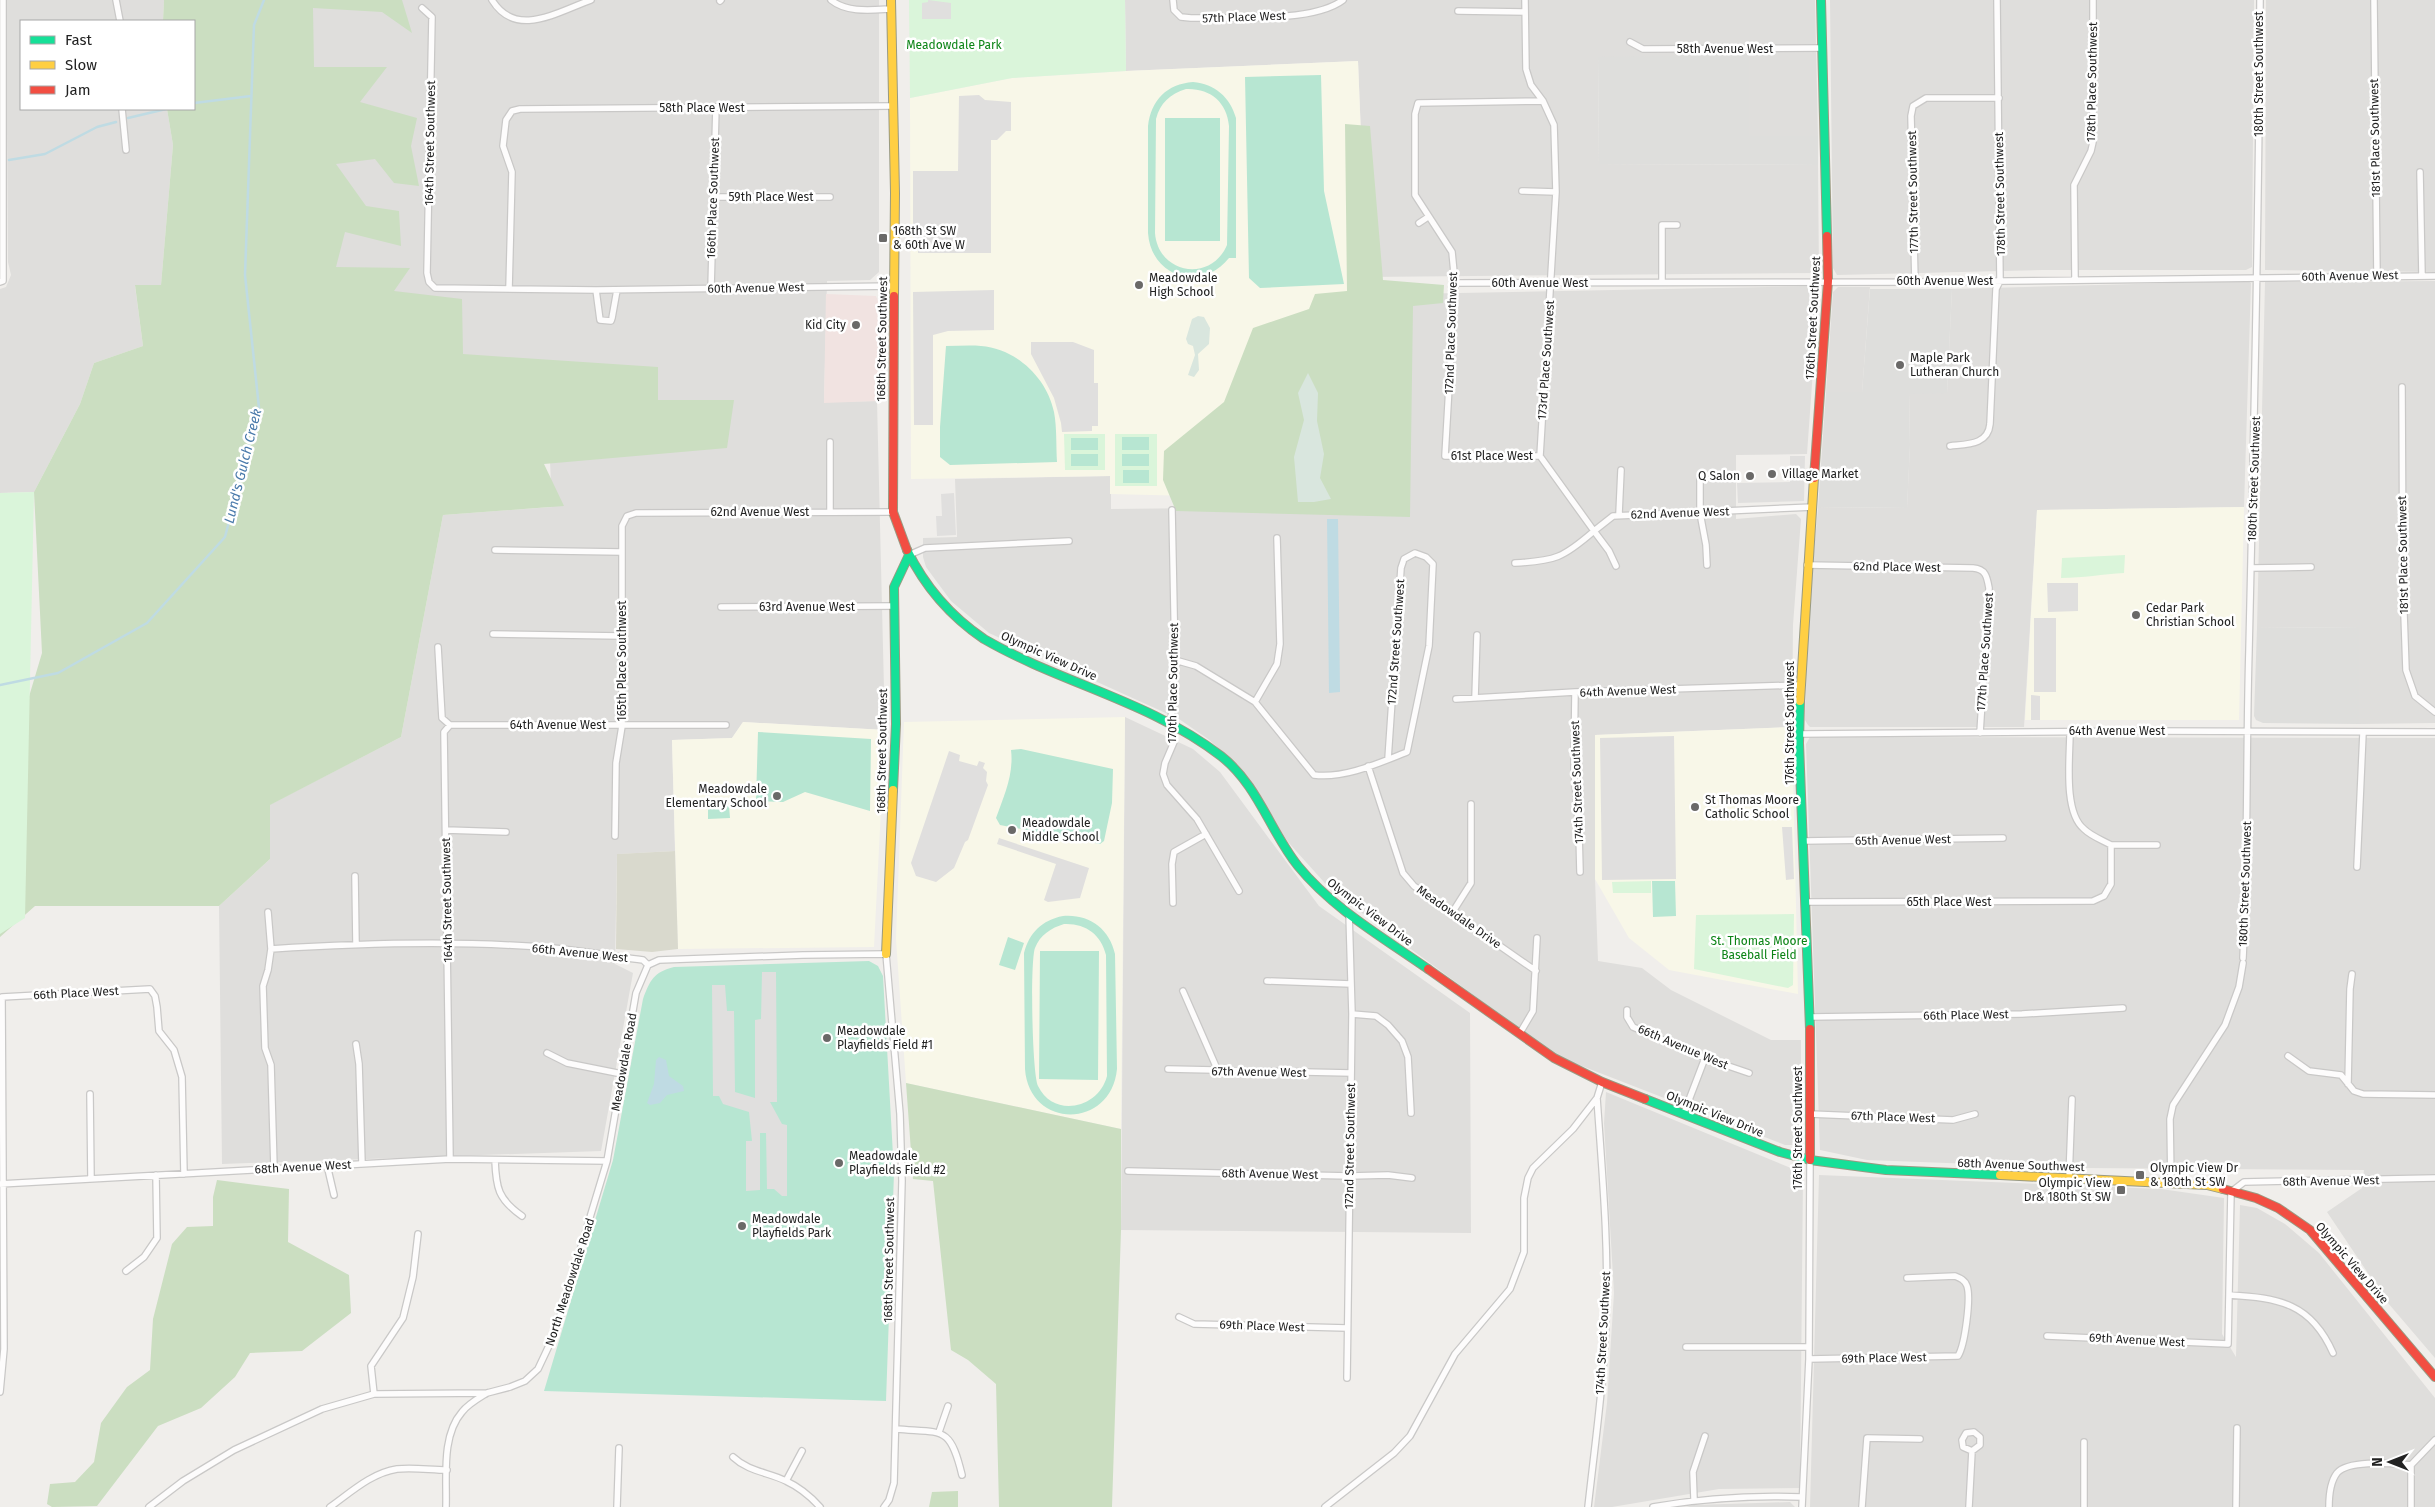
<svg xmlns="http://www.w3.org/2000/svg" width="2435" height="1507" font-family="'Fira Sans',sans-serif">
<rect width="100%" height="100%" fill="#f0eeeb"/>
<!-- residential -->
<path fill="#dfdedc" d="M6,0h158l-1,21h-142v88h146l6,36 -12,140 -26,1 8,60 -49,17 -14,41 -46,88 -34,1v-204l6,-2 5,-12 -3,-13z
M378,0h501v272l-9,8 -43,1 -3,121 53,-1 8,329 -142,-8 -11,16 -60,2 3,111 -58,3 -2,110 18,9 -32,178 -379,13 -3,-258 51,-47 -1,-54 132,-68 42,-222 109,-8 -3,-69 100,-31 -188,-39 -151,-64 -1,-300z
M1125,0h690l3,136h-69l-151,-79 1,107 219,1 1,108 -452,4 -9,-216 -232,10z
M1830,0h424l-2,267 -6,3h-204l-205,5 -4,-7z
M2266,0h169v272l-170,-2z
M2248,281l3,2 -7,224 -207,3 -13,217h-214l-2,-2 -3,-5 1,-77 12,-136 89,1 3,-63 -1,-52h38l5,-104z
M2435,281v442l-76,1 -1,-97 -101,1 8,-346z
M1819,286l-12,168 -71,1v64l60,-5 5,5 -8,106 -1,102 -197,8v144l3,82 44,7 29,22 100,50h30v96l-3,6 -6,3h-7l-216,-84 -21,-11 -216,-159 -44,-49 -50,-77 -30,-26 -29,-20 -190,-86 -38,-32 -25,-34 -3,-10v-19l34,-1 -2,-58 156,-3v33l294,-3 1,-212z
M1838,287h32l-8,105h-36l7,-100z
M1125,717l68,32 27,23 99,134 151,107 1,220 -350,-3z
M1810,737l625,1v620l-47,-55 -61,-91 35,-24 2,-18 -281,-2 -216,-8 -47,-10 -14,-406z
M1606,1092l197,81 -3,315 -81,1 -107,18h-18l13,-104 7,-110 -10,-170z
M1819,1175l342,14 63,9 -2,136 14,23 4,-152 17,3 28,16 34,29 116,145v109h-625z
M1790,1502l5,5h-109l8,-2z"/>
<!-- commercial -->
<path fill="#f1e3e1" d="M826,294l50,2 3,8 -2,97 -53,2z"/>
<!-- education -->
<path fill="#f8f7e8" d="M1358,61l9,231 -175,204 -82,-2v-18l-199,3 -1,-381 102,-20 114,-7z
M2244,507l-5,213h-214l12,-210z
M1125,717l-4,412 -215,-46 -10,-144 8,-217z
M743,722l142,8 -11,217 -196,2 -6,-209 60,-2z
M1792,727l6,267 -129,-24 -40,-32 -34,-59v-144z"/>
<!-- religious -->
<path fill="#dededc" d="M1749,55v81h69v29l-219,-1 -1,-107z
M1870,289h82l-5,104 -38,1 1,51 -3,63 -89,-1 8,-115h36z
M2359,627v97l-96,-1 -7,-3 -2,-4 3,-88z"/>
<!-- construction -->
<path fill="#d9d9cd" d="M675,851l3,98 -26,3 -36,-3 1,-95z"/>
<!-- forest -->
<path fill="#cbdec1" d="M164,0h238l10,33 -30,-21 -69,-4 1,59h73l-27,35 57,16 -6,28 8,40 -25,-3 -19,-24 -39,5 30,42 33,5 2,35 -56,-14 -9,35 74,1 -16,23 68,8 1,55 195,13v33h76l-7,48 -183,16 20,42 -121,9 -42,222 -131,68v54l-51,47h-184l-35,31v-143l42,-141 -8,-161 46,-88 14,-41 49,-17 -8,-61h26l12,-140 -6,-36h27v-88h-31z
M1345,124l25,2 13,154 61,5 -1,18 -30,3 -3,211 -234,-6 -13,-31 1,-29 60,-49 29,-74 56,-19 6,-15 32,-3z
M906,1083l215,46v101l-9,277h-113l-3,-123 -28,-24 -17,-10 -18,-169 -20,-2z
M217,1180l72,9 -1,53 61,33 2,38 -49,38 -52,2 -15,24 -34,31 -43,18 -61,80 -45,1 -5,-3 3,-20 25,-2 19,-20 7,-39 26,-36 23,-17 3,-51 19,-75 15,-17 26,-1v-29z
M958,1491v16h-29l3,-15z"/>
<!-- wetland -->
<path fill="#d9e6de" d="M1198,316l6,1 6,11 -1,16 -11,10 1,16 -5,7 -6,-2 7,-20 -2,-9 -5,-2 -2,-5 6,-20z
M1308,373l10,20 -1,28 7,33 -4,24 11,21 -17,3h-16l-4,-45 10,-37 -6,-27z"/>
<!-- park -->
<path fill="#daf5da" d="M909,0h216l1,71 -114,7 -102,20z
M1064,434h41v36h-40z
M1115,434h42v52h-42z
M34,492l-9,426 -25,16v-441z
M2125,555l-1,18c-21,1 -41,5 -63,5l1,-20z
M1651,881v12h-38l-1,-11z
M1794,914l-1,71 -5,3 -94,-19 2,-54z"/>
<!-- pitch -->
<path fill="#b7e6d2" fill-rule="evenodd" d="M1321,75l3,116 20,93 -84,4 -11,-10 -4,-201z
M1193,82c22,2 37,15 43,36v140h-7c-28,35 -78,19 -81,-25v-107c3,-26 19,-42 45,-44zM1186,89c24,-1 41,13 43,37l-2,119c-16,38 -69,29 -72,-12l1,-114c4,-16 14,-25 30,-30z
M1165,118h55v123h-55z
M946,346c12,0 24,-1 35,0 36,3 66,32 73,66 3,16 2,34 3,50l-107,3 -10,-8v-30z
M1122,437h27v13h-27z
M1071,438h27v12h-27z
M1071,454h27v12h-27z
M1122,454h27v12h-27z
M1123,470h26v13h-26z
M758,732l113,7 -1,72 -65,-19 -22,10 -27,-1z
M1021,749l92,20 -1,34 -8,38 -4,3 -100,-19 -4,-7c8,-22 18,-44 15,-68z
M708,806h21l1,12 -22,1z
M1652,881h23l1,35 -23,1z
M1063,916c26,-2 46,12 52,38l2,115c-6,61 -88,60 -92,0l-1,-116c5,-20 18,-33 39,-37zM1064,924c21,-1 37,10 42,31l1,121c-8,32 -53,43 -69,10 -6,-13 -8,-125 -3,-138 5,-13 16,-20 29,-24z
M1008,937l16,6 -9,27 -16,-5z
M1040,951h59l-1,129 -59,-1z
M869,961l9,5 5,10 11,197 -8,228 -342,-10 69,-231 30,-161c7,-19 11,-27 31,-32z"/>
<!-- parking -->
<path fill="#e0dfde" d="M928,0l23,3v16h-29v-16l6,-1z
M979,95l6,5 26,2v29h-5l-9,9h-6v113h-73v-14l-5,-1v-67h45l1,-75z
M994,290v40l-46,1 -15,4v90h-19l-1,-133z
M1031,342h42l21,8v33h4v43h-6v5l-30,1 -1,-9 -7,-25 -23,-44z
M1790,456h15l-1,45 -66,2 -1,-20 53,-1z
M954,493l2,42 -19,1 -1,-20h6l-1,-22z
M2047,583h31v28l-30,1z
M2034,618h22v74h-22z
M2031,695l9,1v24h-9z
M1674,736l2,143 -74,1 -2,-142z
M949,751l11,4 -1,6 18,5 2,-5 6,2 -2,5 4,4 -1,9 2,4 -20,55 -3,2 -11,26 -18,14 -20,-6 -5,-13z
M1782,827h10l2,52 -8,1z
M999,838l90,30 -9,30 -32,4 -4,-2 12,-36 -59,-20z
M762,972h14l1,130h-7l12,22 5,1v71h-5l-8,-7h-7l-1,-56h-6v57l-14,1v-50h6l-3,-29 -26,-8 -4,-8h-6l-1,-111h13l2,26h7l1,81 20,6v-78l6,-1z"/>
<!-- water -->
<path fill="#bfdbe3" d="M1327,519h11l2,173 -11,1z
M659,1057l7,3 3,16 14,10 1,5 -17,4 -7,8 -10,2 -3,-2 7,-19 2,-24z"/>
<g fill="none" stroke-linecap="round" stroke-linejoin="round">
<!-- stream -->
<path stroke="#bfdbe3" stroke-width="2.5" d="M194,103l57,-7
M128,118l38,-9
M9,160l36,-6 52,-27 19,-5
M0,685l58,-12 89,-50 78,-86 34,-129 -14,-133 9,-250 10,-25"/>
<defs>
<path id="street" d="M116,0l4,21
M492,0c24,39 65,12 99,0
M831,0c16,13 40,10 60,9
M1173,0l1,10 7,7 10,1c39,-1 122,5 152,-18
M2374,0l3,276
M720,1l1,-1
M422,8l10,9 -5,256 2,9 6,6 161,2 298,-4
M1458,11l67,1
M1630,42l13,7 179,-1
M122,109l4,41
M2420,172l2,104
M1522,191l34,1
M713,197h117
M1419,223l9,-6
M2075,279l-1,-94 17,-34 2,-9v-142
M0,282l3,-1v-281
M1662,282v-57h15
M1915,282l-4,-166 2,-10 13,-8h73
M1455,283l460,-1 520,-6
M711,288l5,-181
M509,289l3,-117 -9,-26 3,-26 6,-9 8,-2 373,-3
M596,290l4,30 11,1 1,-3 5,-28
M2402,387l1,198 3,85 9,26 20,16
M830,442v69
M1950,446c17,-2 38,-1 40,-22l6,-135 4,-8 -3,-281
M1540,456h-95l10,-173 -3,-31 -37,-57v-81l3,-11 125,-2
M1700,476v37l6,32 1,20
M1172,510l3,150 -4,63 3,19 -9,21 -2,11 4,11 30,34 42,72
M1619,514l2,-44
M495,550l126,2
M909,555l16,-7 144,-7
M1515,563c40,-2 48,-5 79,-32l-54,-75 16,-264 -2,-67 -11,-24 -12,-16 -5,-16 -1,-69
M1807,565l166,3c13,1 14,9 16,20l-9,145
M1616,566l-7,-15 -15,-20 19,-15 200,-9
M2251,568l60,-1
M721,607l173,-1
M493,634l128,2
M438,647l4,71 8,7 -6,7 6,427
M1175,660l21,6 59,36 59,73c30,4 65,-12 93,-23l22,-106 4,-82 -7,-7 -11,-4 -11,6 -3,9 -13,191
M1575,692l-1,77 5,64 1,39
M1475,698l2,-63
M1456,699l119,-7 225,-7
M1255,702l22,-38 3,-20 -3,-106
M450,725h276
M1799,734l348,-3 288,1
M1368,766l35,107 11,13 122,85
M446,830l60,2
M615,836l1,-73 6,-37v-200l5,-10 9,-3 257,-1
M1803,841l200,-3
M2111,845h46
M2357,867l6,-134
M355,876l1,68
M1806,902l287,-1 11,-5 7,-12v-39c-9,-5 -20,-9 -27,-16 -21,-17 -14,-72 -14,-97
M1173,903l-1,-39 2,-12 32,-18
M268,912l3,37 -3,21 -5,16 2,62 6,17 3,103
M1452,913l19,-30v-79
M271,949c93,-6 188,-9 281,-1 31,3 61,8 91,12l5,5
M2243,958c5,-103 3,-206 6,-308 5,-217 10,-433 11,-650
M648,965l11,-5 144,-5 83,-1 14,160 2,67 -8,302 -5,17 -5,7
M1267,981l84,3
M1183,991l35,80
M1627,1010v7l6,10 72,31 44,15
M1352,1014l24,2 12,9 14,16 6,16 3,56
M1810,1017l212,-3 101,-6
M1520,1033l13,-22 4,-73
M356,1044l3,20 3,100
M547,1053l20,10 55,11
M2288,1056l21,15 32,4 13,16 9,3 72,1
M1168,1069l183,4
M2348,1084l2,-95 2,-15
M90,1094l1,85
M1684,1113l21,-55
M1810,1114l143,6 22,-6
M495,1160c1,28 3,39 27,56
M327,1165l7,30
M1128,1171l222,5 38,-1 24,3
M2069,1178l3,-79
M2171,1182l-1,-63 3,-14 52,-80 14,-38 4,-24
M0,1184l450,-25 157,2
M126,1271l18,-14 13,-19 -1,-63
M2229,1295c50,3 82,8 104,58
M1179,1317l15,7 153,4
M2047,1336l181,8 3,-152 13,-10 191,-4
M1686,1347h123
M1809,1359l149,-3c7,-11 13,-58 9,-70 -2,-6 -7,-8 -12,-10l-48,2
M1347,1378l5,-364 -3,-101
M0,1392l4,-43 -2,-352 148,-8 5,7 2,11 2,24 15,19 8,27 2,97
M374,1394l-3,-28 32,-48 10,-41 5,-43
M896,1429c47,4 54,-4 66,46
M939,1432l9,-26
M1974,1432l6,5v8l-8,6 -9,-4 -1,-7 4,-7z
M733,1457c16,15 35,15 53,24 13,6 25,16 34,26
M786,1481l16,-30
M1694,1499l-1,-27 12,-36
M149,1507l34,-26 51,-31 88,-41 52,-15 113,-1 23,-6 15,-6 13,-12 17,-36 52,-172 29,-168 12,-28
M330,1507c20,-14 41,-34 67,-38 16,-2 34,1 50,1
M446,1507c1,-29 -5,-71 16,-95 6,-8 17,-14 25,-19
M617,1507l2,-59
M1325,1507l69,-54 16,-17 45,-82 55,-65 14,-37v-54l4,-20 5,-10 40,-39 24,-31 5,-16
M1588,1507c7,-63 16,-126 18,-189 3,-73 -4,-147 -9,-220
M1653,1507c51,-9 98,-12 149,-10
M1802,1507l7,-148 1,-199
M1862,1507l5,-69 53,1
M1969,1507l3,-56
M2084,1507v-65
M2236,1507l1,-79
M2329,1507c0,-11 1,-25 8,-34 12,-14 58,-9 74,-8l24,-25
M2411,1507v-42"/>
<path id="fast" d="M1821,0l6,236
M907,550c18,37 43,66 77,89 76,44 166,62 237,117 37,29 49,75 77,110 35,43 86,72 130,103
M1800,701l-1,42 11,286
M893,790l3,-66 -2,-137 15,-32
M1645,1099l135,53 30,8 76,10 114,5"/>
<path id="slow" d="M891,0l4,193 -1,103
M1800,701l14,-223
M886,954l7,-164
M2000,1175l207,10 16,4"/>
<path id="jam" d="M894,296l-1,216 14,38
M1814,478l14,-197 -1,-45
M1428,969l126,89 48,24 43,17
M1810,1029v131
M2223,1189l33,9 22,10 32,22 125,147"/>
</defs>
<!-- street casing -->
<use href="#street" stroke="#c9c8c7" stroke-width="8"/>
<!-- fast casing -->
<use href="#fast" stroke="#999a82" stroke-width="10"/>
<!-- slow casing -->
<use href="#slow" stroke="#999a82" stroke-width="10"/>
<!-- jam casing -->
<use href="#jam" stroke="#999a82" stroke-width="10"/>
<!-- street -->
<use href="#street" stroke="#fdfcfc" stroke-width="5.5"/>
<!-- fast -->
<use href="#fast" stroke="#16e098" stroke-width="8"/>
<!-- slow -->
<use href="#slow" stroke="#ffcf43" stroke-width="8"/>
<!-- jam -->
<use href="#jam" stroke="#f24e42" stroke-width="8"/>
</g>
<!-- markers -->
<g fill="#6a6968" stroke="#fff" stroke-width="2">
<rect x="878" y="233" width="10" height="10" rx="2.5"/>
<circle cx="1139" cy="285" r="5"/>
<circle cx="856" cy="325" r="5"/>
<circle cx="1900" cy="365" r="5"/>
<circle cx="1772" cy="474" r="5"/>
<circle cx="1750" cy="476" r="5"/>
<circle cx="2136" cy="615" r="5"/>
<circle cx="777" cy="796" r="5"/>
<circle cx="1695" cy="807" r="5"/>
<circle cx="1012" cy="830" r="5"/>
<circle cx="827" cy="1038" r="5"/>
<circle cx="839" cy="1163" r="5"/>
<rect x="2135" y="1170" width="10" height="10" rx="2.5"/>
<rect x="2116" y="1185" width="10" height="10" rx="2.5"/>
<circle cx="742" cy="1226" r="5"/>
</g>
<g text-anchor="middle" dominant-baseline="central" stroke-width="5" stroke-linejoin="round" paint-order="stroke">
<!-- street labels -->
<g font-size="12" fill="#222" stroke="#fff">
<text transform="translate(1244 17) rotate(-2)">57th Place West</text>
<text x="1725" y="49">58th Avenue West</text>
<text transform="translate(2259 74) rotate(-90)">180th Street Southwest</text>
<text transform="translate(2092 82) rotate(-89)">178th Place Southwest</text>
<text x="702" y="108">58th Place West</text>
<text transform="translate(2375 138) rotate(-91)">181st Place Southwest</text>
<text transform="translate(430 143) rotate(-89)">164th Street Southwest</text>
<text transform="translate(1913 192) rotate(-91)">177th Street Southwest</text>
<text transform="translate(2000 194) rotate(-91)">178th Street Southwest</text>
<text x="771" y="197">59th Place West</text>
<text transform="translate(713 198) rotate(-88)">166th Place Southwest</text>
<text transform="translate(2350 276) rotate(-1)">60th Avenue West</text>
<text x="1945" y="281">60th Avenue West</text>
<text x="1540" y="283">60th Avenue West</text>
<text transform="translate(756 288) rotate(-1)">60th Avenue West</text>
<text transform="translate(1813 318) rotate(-87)">176th Street Southwest</text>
<text transform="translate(1451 333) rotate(-88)">172nd Place Southwest</text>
<text transform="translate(882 339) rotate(-89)">168th Street Southwest</text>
<text transform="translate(1546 360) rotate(-86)">173rd Place Southwest</text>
<text x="1492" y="456">61st Place West</text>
<text transform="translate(2254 479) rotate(-88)">180th Street Southwest</text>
<text x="760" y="512">62nd Avenue West</text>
<text transform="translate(1680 513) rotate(-2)">62nd Avenue West</text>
<text transform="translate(2403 555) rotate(-91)">181st Place Southwest</text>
<text transform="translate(1897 567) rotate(1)">62nd Place West</text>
<text x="807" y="607">63rd Avenue West</text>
<text transform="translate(1396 642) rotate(-86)">172nd Street Southwest</text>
<text transform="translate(1985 652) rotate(-86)">177th Place Southwest</text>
<text transform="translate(1049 656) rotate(24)">Olympic View Drive</text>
<text transform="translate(622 661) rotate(-90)">165th Place Southwest</text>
<text transform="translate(1173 683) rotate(-89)">170th Place Southwest</text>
<text transform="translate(1628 691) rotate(-2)">64th Avenue West</text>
<text transform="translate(1790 723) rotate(-90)">176th Street Southwest</text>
<text x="558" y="725">64th Avenue West</text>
<text x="2117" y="731">64th Avenue West</text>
<text transform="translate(882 751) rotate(-89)">168th Street Southwest</text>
<text transform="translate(1577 782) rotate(-92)">174th Street Southwest</text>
<text transform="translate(1903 840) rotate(-1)">65th Avenue West</text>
<text transform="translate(2245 884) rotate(-88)">180th Street Southwest</text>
<text transform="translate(447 900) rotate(-91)">164th Street Southwest</text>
<text x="1949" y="902">65th Place West</text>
<text transform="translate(1370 912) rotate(37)">Olympic View Drive</text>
<text transform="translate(1459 917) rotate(35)">Meadowdale Drive</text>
<text transform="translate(580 953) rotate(6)">66th Avenue West</text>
<text transform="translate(76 993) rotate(-3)">66th Place West</text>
<text transform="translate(1966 1015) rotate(-1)">66th Place West</text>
<text transform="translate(1683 1047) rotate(23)">66th Avenue West</text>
<text transform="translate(624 1062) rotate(-80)">Meadowdale Road</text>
<text transform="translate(1259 1072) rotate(1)">67th Avenue West</text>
<text transform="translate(1715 1114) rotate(22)">Olympic View Drive</text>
<text transform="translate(1893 1117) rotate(2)">67th Place West</text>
<text transform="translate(1798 1128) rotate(-90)">176th Street Southwest</text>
<text transform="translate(1350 1146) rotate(-89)">172nd Street Southwest</text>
<text transform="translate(2021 1165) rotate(2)">68th Avenue Southwest</text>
<text transform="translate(303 1167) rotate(-3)">68th Avenue West</text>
<text transform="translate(1270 1174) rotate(1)">68th Avenue West</text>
<text transform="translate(2331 1181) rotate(-1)">68th Avenue West</text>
<text transform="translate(889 1260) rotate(-89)">168th Street Southwest</text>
<text transform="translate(2352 1263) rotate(49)">Olympic View Drive</text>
<text transform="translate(570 1282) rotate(-72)">North Meadowdale Road</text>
<text transform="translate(1262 1326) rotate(2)">69th Place West</text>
<text transform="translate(1603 1333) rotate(-87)">174th Street Southwest</text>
<text transform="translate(2137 1340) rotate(3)">69th Avenue West</text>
<text transform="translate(1884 1358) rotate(-1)">69th Place West</text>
</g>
<!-- park labels -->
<g font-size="12" fill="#0c8416" stroke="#fff">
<text x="954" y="45">Meadowdale Park</text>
<text x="1759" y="941">St. Thomas Moore<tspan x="1759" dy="14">Baseball Field</tspan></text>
</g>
<!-- poi labels -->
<g font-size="12" fill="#222" stroke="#fff" text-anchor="start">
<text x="893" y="231">168th St SW<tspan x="893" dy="14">&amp; 60th Ave W</tspan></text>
<text x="1149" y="278">Meadowdale<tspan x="1149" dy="14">High School</tspan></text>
<text x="846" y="325" text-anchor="end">Kid City</text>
<text x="1910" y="358">Maple Park<tspan x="1910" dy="14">Lutheran Church</tspan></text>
<text x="1782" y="474">Village Market</text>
<text x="1740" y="476" text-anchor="end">Q Salon</text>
<text x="2146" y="608">Cedar Park<tspan x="2146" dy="14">Christian School</tspan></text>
<text x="767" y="789" text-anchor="end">Meadowdale<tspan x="767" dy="14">Elementary School</tspan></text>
<text x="1705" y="800">St Thomas Moore<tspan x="1705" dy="14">Catholic School</tspan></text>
<text x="1022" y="823">Meadowdale<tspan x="1022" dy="14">Middle School</tspan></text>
<text x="837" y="1031">Meadowdale<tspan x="837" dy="14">Playfields Field #1</tspan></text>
<text x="849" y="1156">Meadowdale<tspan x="849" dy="14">Playfields Field #2</tspan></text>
<text x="2150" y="1168">Olympic View Dr<tspan x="2150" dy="14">&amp; 180th St SW</tspan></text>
<text x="2111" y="1183" text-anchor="end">Olympic View<tspan x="2111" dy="14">Dr&amp; 180th St SW</tspan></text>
<text x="752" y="1219">Meadowdale<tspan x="752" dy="14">Playfields Park</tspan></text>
</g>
<!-- water labels -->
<g font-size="14" font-style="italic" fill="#4a7aab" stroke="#fff">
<text transform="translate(243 466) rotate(-76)">Lund's Gulch Creek</text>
</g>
</g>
<!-- legend -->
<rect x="20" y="20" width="175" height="90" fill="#ffffff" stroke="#a7a7a7"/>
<rect x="30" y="36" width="25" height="8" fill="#16e098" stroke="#a7a7a7"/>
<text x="65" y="45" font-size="15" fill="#222222">Fast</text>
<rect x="30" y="61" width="25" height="8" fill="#ffcf43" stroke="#a7a7a7"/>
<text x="65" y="70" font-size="15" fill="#222222">Slow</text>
<rect x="30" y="86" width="25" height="8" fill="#f24e42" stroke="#a7a7a7"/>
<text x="65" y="95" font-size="15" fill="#222222">Jam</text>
<!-- north arrow -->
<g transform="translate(2390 1462) rotate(270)" stroke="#ffffff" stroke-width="4" paint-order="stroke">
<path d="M0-4L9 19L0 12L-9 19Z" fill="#222222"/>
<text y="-8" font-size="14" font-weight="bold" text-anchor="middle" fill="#222222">N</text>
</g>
</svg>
